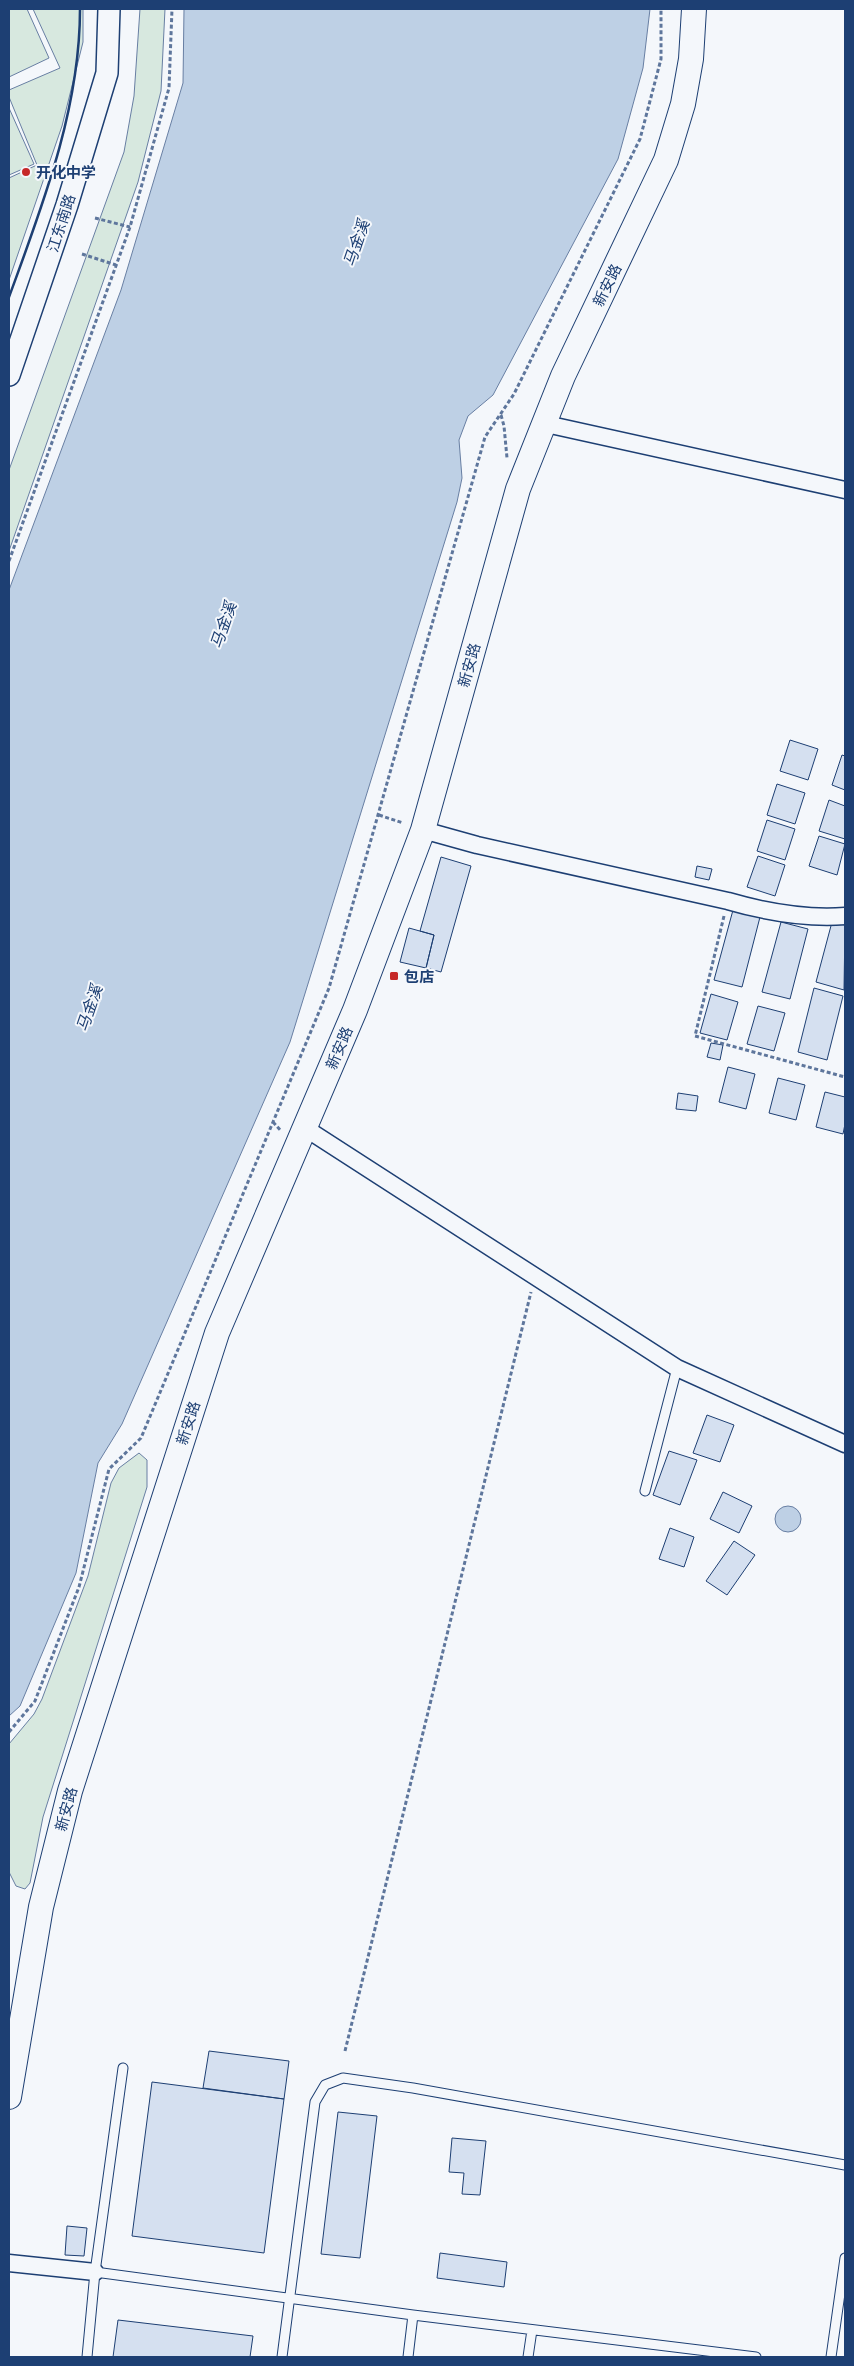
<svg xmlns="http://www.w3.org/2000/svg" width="854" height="2366" font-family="Mulish,'Noto Sans SC',sans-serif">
<rect width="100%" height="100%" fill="#f4f7fb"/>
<!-- green -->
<path fill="#d7e8df" stroke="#687fa3" d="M9,9h18l22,49 -40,19z
M33,9h50v33l-21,84 -53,154v-102l28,-13 -28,-68v-7l51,-22z
M140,9h25l-4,82 -23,91 -129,369v-81l115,-318 10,-56z
M9,108l25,56 -25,11z
M139,1453l8,7v27l-104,330 -13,66 -5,6 -9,-3 -7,-14v-128l25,-30 8,-15 46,-123 23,-93 8,-15z"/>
<!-- water -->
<path fill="#bed0e5" stroke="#687fa3" d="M184,9h466l-7,59 -25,91 -125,236 -25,21 -9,24 3,38 -5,24 -167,540 -168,382 -24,39 -22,110 -56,133 -11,10v-1126l112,-300 62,-207z
M775 1519a13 13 0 1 1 26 0a13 13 0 1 1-26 0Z"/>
<!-- building -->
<path fill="#d5e0f0" stroke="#1d3f73" d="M790,740l28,9 -10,31 -28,-9z
M842,755l3,1v34l-13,-5z
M777,784l28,9 -10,31 -28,-9z
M829,800l16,6v33l-26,-8z
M767,820l28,9 -10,31 -28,-9z
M819,836l26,8 -8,31 -28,-9z
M758,856l27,9 -10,31 -28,-9z
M441,857l30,9 -30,106 -15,-4 8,-33 -14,-4z
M697,866l15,3 -3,11 -14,-3z
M733,910l27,7 -18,70 -28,-7z
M781,922l27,7 -18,70 -28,-7z
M832,922l13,3 -1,65 -28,-8z
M409,928l25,7 -8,33 -26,-6z
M814,988l29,8 -16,64 -29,-8z
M711,994l27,8 -11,38 -27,-7z
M758,1006l27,7 -11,38 -27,-7z
M711,1043l12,2 -3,15 -13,-3z
M728,1067l27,7 -9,35 -27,-7z
M778,1078l27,7 -9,35 -27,-7z
M825,1092l20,5v27l-2,10 -27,-7z
M678,1093l20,3 -2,15 -20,-2z
M707,1415l27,10 -14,37 -27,-9z
M669,1451l28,9 -17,45 -27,-10z
M723,1492l29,14 -13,27 -29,-14z
M670,1528l24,9 -10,30 -25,-8z
M734,1541l21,14 -28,40 -21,-14z
M209,2051l80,10 -5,38 -81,-11z
M152,2082l132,17 -20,154 -132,-17z
M338,2112l39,4 -17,142 -39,-4z
M452,2138l34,3 -6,54 -18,-1 2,-21 -15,-1z
M67,2226l20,2 -3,28 -19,-1z
M440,2253l67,9 -3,25 -67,-9z
M118,2320l135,16 -3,21h-137z"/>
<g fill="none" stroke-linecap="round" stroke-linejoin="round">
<defs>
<path id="service" d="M645,1491l32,-123
M95,2272l318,43 343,42
M87,2357l8,-85 28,-204
M282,2357l33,-255 10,-17 18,-7 70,10 432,77
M408,2357l5,-42
M528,2357l4,-27
M831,2357l14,-99"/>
<path id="minor" d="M546,424l299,66
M423,830l54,15 251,56c38,11 77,18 117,15
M305,1128l372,240 168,76
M9,2263l86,9"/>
<path id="tertiary" d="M9,375l58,-170 40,-132 2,-64"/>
<path id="secondary" d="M9,2097l32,-190 29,-116 147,-458 138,-323 68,-180 95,-341 45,-113 103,-216 17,-56 8,-45 3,-50"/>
</defs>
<!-- service casing -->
<use href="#service" stroke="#1d3f73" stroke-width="11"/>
<!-- minor casing -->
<use href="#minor" stroke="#1d3f73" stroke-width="19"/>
<!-- tertiary casing -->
<use href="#tertiary" stroke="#1d3f73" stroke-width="24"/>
<!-- secondary casing -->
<use href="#secondary" stroke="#1d3f73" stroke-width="26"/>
<!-- path -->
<path stroke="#5e769c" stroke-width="3" stroke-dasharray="4 2.5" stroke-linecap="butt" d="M95,218l35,9
M82,254l34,11
M501,415l3,11 3,32
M9,561l121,-334 39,-139 3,-79
M379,815l24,8
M724,916l-29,120 150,41
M273,1122l8,9
M9,1732l26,-31 44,-114 30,-118 32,-31 188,-450 156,-551 29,-43 126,-255 21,-80v-50
M345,2051l186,-759"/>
<!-- service -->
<use href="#service" stroke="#f4f7fb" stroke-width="9"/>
<!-- minor -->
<use href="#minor" stroke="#f4f7fb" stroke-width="16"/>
<!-- tertiary -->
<use href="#tertiary" stroke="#f4f7fb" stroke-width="21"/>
<!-- secondary -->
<use href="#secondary" stroke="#f4f7fb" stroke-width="24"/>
<!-- wall -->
<path stroke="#1d3f73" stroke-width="2.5" d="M9,297c34,-93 71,-188 71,-288"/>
</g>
<!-- markers -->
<g fill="#c62828" stroke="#f4f7fb" stroke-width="2">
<circle cx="26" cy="172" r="5"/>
<rect x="389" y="971" width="10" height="10" rx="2.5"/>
</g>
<g text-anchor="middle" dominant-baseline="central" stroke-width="4" stroke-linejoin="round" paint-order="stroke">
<!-- poi labels -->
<g font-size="15" font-weight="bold" fill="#1d3f73" stroke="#f4f7fb" text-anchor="start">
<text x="36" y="172">开化中学</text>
<text x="404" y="976">包店</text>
</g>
<!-- street labels -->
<g font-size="15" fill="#1d3f73" stroke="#f4f7fb">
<text transform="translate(61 223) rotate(-72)">江东南路</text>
<text transform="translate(607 285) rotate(-64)">新安路</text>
<text transform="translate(469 665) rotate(-74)">新安路</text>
<text transform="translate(339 1048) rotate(-67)">新安路</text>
<text transform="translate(188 1423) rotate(-72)">新安路</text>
<text transform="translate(66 1809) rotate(-75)">新安路</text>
</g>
<!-- water labels -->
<g font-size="16" font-style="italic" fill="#1d3f73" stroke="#f4f7fb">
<text transform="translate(356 243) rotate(-71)">马金溪</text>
<text transform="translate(223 625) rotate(-71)">马金溪</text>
<text transform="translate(89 1008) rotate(-71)">马金溪</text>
</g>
</g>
<!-- border -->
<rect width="854" height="2366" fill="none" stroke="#1d3f73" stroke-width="20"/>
</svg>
